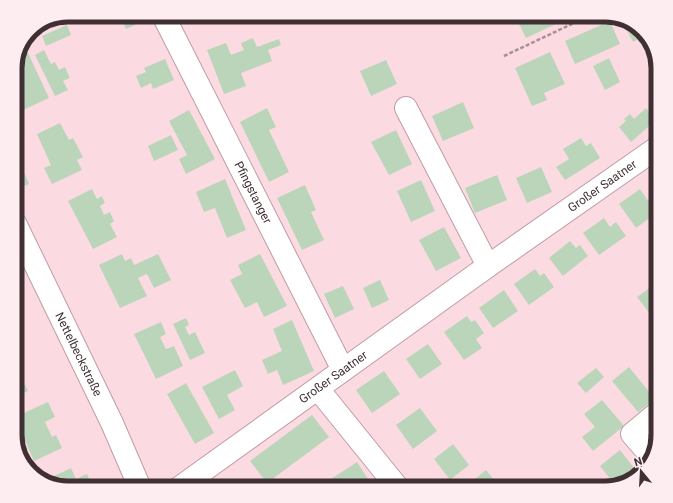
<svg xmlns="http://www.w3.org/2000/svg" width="673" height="503" font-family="Roboto,sans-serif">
<rect width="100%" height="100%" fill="#fbdbe1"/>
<!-- building -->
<path fill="#bbd5ba" d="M86,15h17l-15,6z
M120,15h22l3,5 -19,9z
M188,15h19l-16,7z
M518,15h39l3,7 -34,16 -11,-22z
M610,21l10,23 -45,20 -10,-23z
M622,21l15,5 8,9 -12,7z
M67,25l4,10 -25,11 -4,-10z
M253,38l4,9 22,-8 2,6 -13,5 4,11 -31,12 5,13 -22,8 -17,-44 19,-7 5,12 13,-5 -3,-7z
M44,50l7,14 4,-2 4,8 6,-3 5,11 -7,3 5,9 -13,6 -20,-41z
M550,52l15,32 -21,9 3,7 -15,6 -17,-38z
M28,53l21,45 -26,12 -8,-18v-28l4,-7z
M609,58l11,24 -15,8 -12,-24z
M165,59l9,21 -21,9 -2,-6 -10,5 -5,-12 10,-4 -2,-4z
M386,60l11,24 -26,12 -11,-25z
M463,102l11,26 -31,13 -11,-25z
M267,108l9,19 -7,3 20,42 -20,10 -29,-60z
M646,108l10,12 -25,22 -12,-15 7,-6 -2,-2 6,-5 4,5z
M189,110l26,49 -29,15 -7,-15 8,-4 -18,-34z
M60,123l9,17 4,-2 10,19 -6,3 5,10 -30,14 -8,-16 7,-3 -14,-31z
M396,130l16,34 -23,11 -18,-33z
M171,135l7,15 -24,11 -6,-15z
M581,138l5,8 5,-3 9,15 -35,22 -9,-13 13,-8 -6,-10z
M541,167l11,25 -25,11 -11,-25z
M23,170l6,14 -14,6v-17z
M497,175l10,25 -32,13 -10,-25z
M225,179l21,51 -19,8 -12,-30 -11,4 -8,-20z
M421,180l14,31 -24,11 -14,-31z
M305,185l11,25 -5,2 13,28 -22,10 -25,-52z
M92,189l5,10 5,-3 3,7 -5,3 4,9 6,-3 4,9 -4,3 7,13 -24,12 -25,-48z
M640,189l8,12 6,-5 4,6v10l-22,16 -17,-24z
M604,218l6,9 6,-5 10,14 -27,19 -16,-22z
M444,227l17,31 -25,13 -17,-31z
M570,241l6,7 4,-3 8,11 -25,20 -14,-18z
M122,254l3,7 6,-3 3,7 24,-11 13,26 -17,8 -7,-14 -9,4 9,18 -27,12 -21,-43z
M260,254l27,52 -23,11 -7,-15 -12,6 -15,-28 12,-6 -4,-9z
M535,269l5,7 4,-3 10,14 -25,18 -15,-21z
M380,280l9,20 -17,8 -9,-20z
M658,282v41h-1l-20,-26z
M343,286l11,23 -19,9 -11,-24z
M504,290l14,21 -25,17 -14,-20z
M467,316l4,6 4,-2 9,13 -8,6 6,9 -18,12 -20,-28z
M186,318l3,7 -4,2 4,8 6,-3 10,21 -15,7 -17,-36z
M292,320l22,51 -31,14 -6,-15 -9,4 -6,-14 20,-9 -9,-22z
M161,322l5,12 -6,3 6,12 8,-3 9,20 -27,13 -22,-45z
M428,344l14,20 -22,15 -14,-20z
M15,364l13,27 -13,6z
M629,367l26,32 -17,13 -26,-31z
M596,368l8,9 -18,16 -9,-10z
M235,370l8,16 -16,9 8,15 -16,9 -17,-32z
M384,371l16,23 -28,19 -16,-23z
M186,383l28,50 -19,11 -28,-50z
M602,400l22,26 -31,25 -11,-14 13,-10 -11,-13z
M48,402l7,15 -10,5 7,15 4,-2 6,13 -28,13 -19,-44z
M420,408l17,23 -24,18 -17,-24z
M312,415l17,22 -62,46 -17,-22z
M453,444l16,21 -19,15 -16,-21z
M620,450l14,18 -6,5 5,6 -5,4 -12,3 -16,-20z
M357,462l17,26h-37l-6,-9z
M71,468l5,11 11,-5 6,14h-25l-19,-6 -1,-3z
M486,470l15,18h-35l-1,-1z"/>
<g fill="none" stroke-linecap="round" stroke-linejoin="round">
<defs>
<g id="minor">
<path id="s1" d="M163,15l180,355"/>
<path d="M406,108l82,158"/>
<path id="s2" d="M15,223l97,200 28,65"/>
<path d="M318,389l80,99"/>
<path d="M651,456l-19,-22 24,-20 2,3"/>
<path id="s3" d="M179,488l309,-222 170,-119"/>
</g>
</defs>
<!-- minor casing -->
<use href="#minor" stroke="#c19ba3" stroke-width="24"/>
<!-- path -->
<path stroke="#a99095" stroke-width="2.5" stroke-dasharray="4 2" stroke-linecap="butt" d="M504,56l87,-41"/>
<!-- minor -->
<use href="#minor" stroke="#fff" stroke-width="22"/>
</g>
<g text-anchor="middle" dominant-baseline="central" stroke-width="3" stroke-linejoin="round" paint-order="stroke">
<!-- street labels -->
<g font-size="12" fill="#403033" stroke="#feedf0">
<text stroke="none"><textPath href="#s3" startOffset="520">Großer Saatner</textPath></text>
<text stroke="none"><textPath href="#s1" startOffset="199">Pfingstanger</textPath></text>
<text stroke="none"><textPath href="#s2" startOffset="146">Nettelbeckstraße</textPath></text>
<text stroke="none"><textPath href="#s3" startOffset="190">Großer Saatner</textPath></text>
</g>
</g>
<!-- crop -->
<path d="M0 0H673V503H0ZM68 22H605A46 46 0 0 1 651 68V435A46 46 0 0 1 605 481H68A46 46 0 0 1 22 435V68A46 46 0 0 1 68 22Z" fill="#feedf0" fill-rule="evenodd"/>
<path fill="none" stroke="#403033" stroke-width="5" d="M68 22H605A46 46 0 0 1 651 68V435A46 46 0 0 1 605 481H68A46 46 0 0 1 22 435V68A46 46 0 0 1 68 22Z"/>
<!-- north arrow -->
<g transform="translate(641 471) rotate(342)" stroke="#feedf0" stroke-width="3" paint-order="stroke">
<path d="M0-3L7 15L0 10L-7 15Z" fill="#403033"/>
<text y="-6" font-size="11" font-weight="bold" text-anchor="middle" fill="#403033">N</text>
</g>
</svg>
